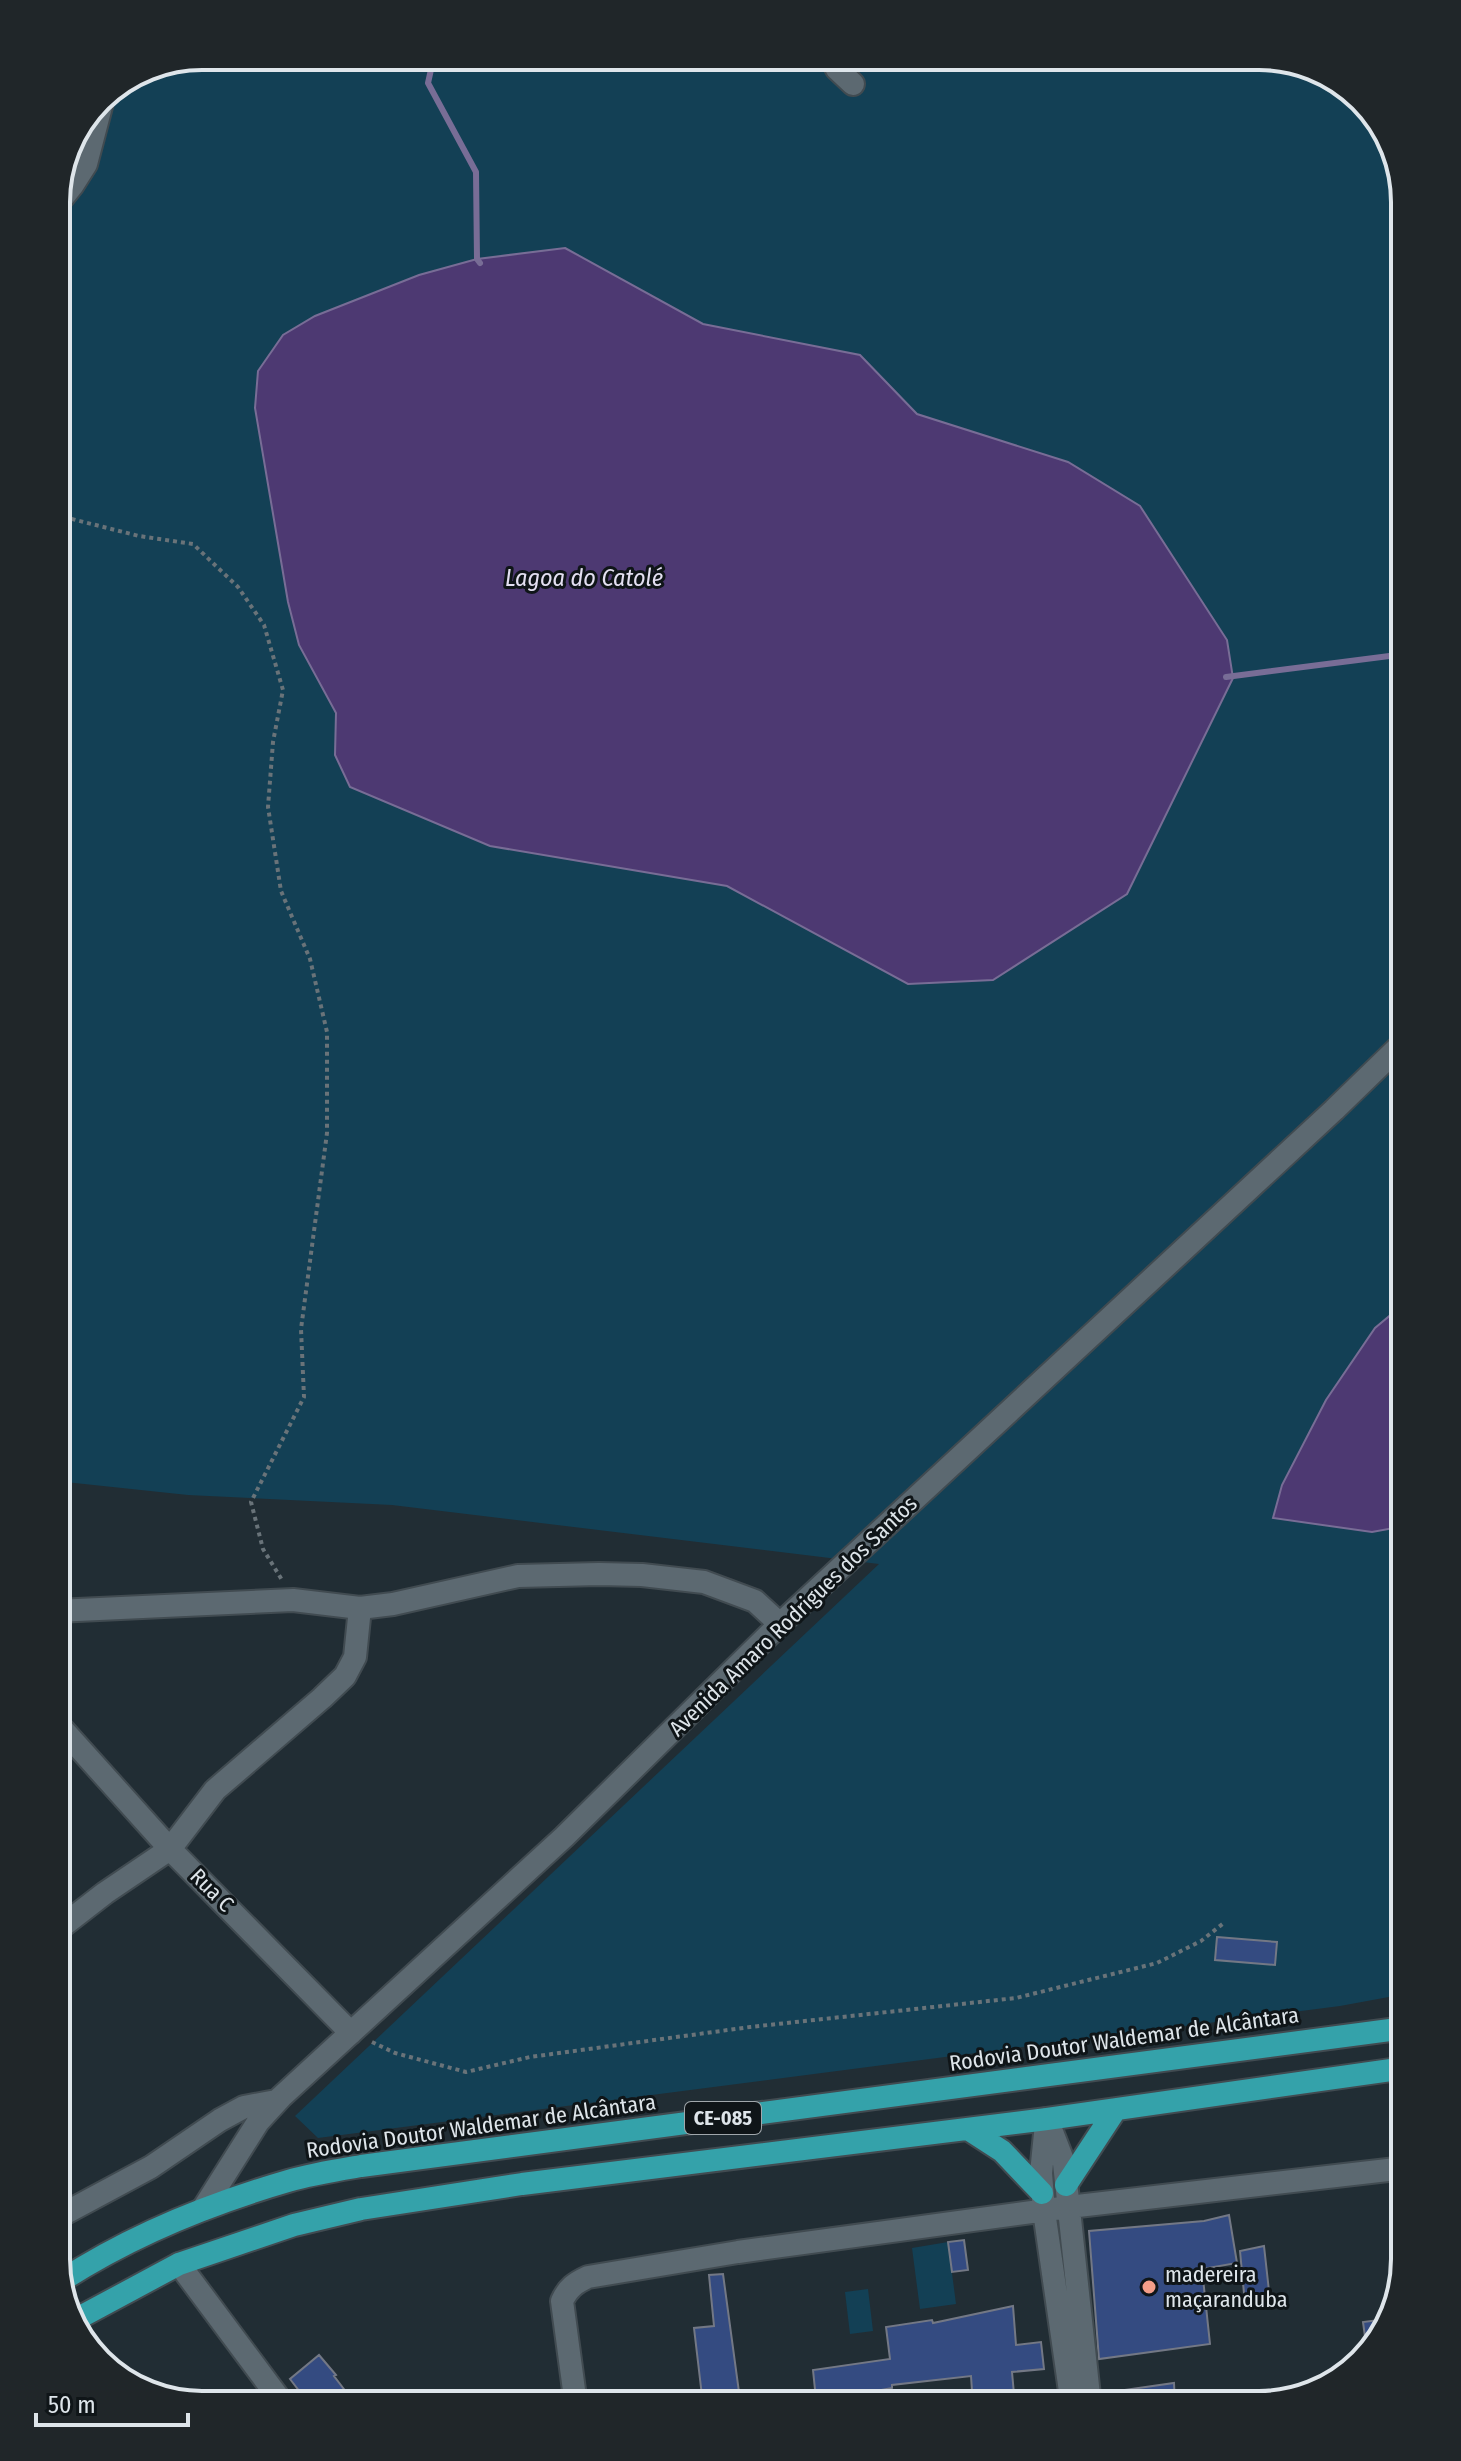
<svg xmlns="http://www.w3.org/2000/svg" width="1461" height="2461" font-family="'Fira Sans Condensed',sans-serif">
<rect width="100%" height="100%" fill="#212d34"/>
<!-- green -->
<path fill="#134055" fill-rule="evenodd" d="M202,56h1067l71,25 50,57 15,64v1101l-30,25 -49,72 -44,85 -9,33 99,14 33,-6v468l-65,12 -1022,132 -23,-22 584,-552 -487,-59 -204,-10 -132,-14v-1288l43,-95 48,-31zM565,248l138,76 157,31 57,59 151,48 72,44 87,134 -319,344 -181,-98 -237,-40 -155,-91 1,-42 -37,-68 -10,-43 -34,-194z
M948,2242l8,62 -36,5 -8,-61z
M868,2289l5,42 -23,3 -5,-42z"/>
<!-- water -->
<path fill="#4d3972" stroke="#786d96" stroke-width="2" d="M565,248l138,76 157,31 57,59 151,48 72,44 87,134 6,38 -106,216 -134,86 -85,4 -181,-98 -237,-40 -140,-59 -15,-32 1,-42 -37,-68 -11,-43 -33,-194 3,-37 25,-36 32,-19 104,-41 58,-16z
M1405,1303v223l-33,6 -99,-14 9,-33 44,-85 49,-72z"/>
<g fill="none" stroke-linecap="round" stroke-linejoin="round">
<!-- stream -->
<path stroke="#786d96" stroke-width="6" d="M434,56l-6,27 48,89 1,87 3,4
M1226,677l179,-23"/>
</g>
<!-- building -->
<path fill="#344b81" stroke="#737885" stroke-width="2" d="M1217,1937l60,5 -2,23 -60,-5z
M1229,2215l8,48 -35,6 8,75 -111,15 -10,-128 115,-10z
M964,2240l4,30 -16,2 -4,-30z
M1264,2246l6,54 -25,4 -5,-53z
M723,2274l16,118 -37,4 -8,-68 20,-2 -5,-51z
M1013,2306l3,39 25,-3 3,27 -32,3 3,33h-42l-2,-29 -79,9v3l-11,2 2,15h-25l-2,-12 -40,6 -3,-29 77,-11 -4,-32 46,-7 1,3z
M1387,2319l-6,21 -14,11 -4,-29z
M319,2355l17,20 -2,1 22,29h-46l-20,-26z
M1174,2383l1,22h-71l-1,-12z"/>
<g fill="none" stroke-linecap="round" stroke-linejoin="round">
<defs>
<path id="minor" d="M830,56l7,13 16,15
M56,206l16,-20 14,-22 18,-69
M56,1611l237,-11 67,8 33,-4 125,-28 81,-2 43,1 62,7 51,19 25,23
M56,1722l114,127 181,184
M56,1931l49,-38 65,-44 45,-59 107,-92 23,-22 10,-19 5,-49
M1047,2119l17,44 26,242
M1046,2124l-5,49 3,38 28,194
M203,2209l55,-87 23,-25 283,-260 216,-213 554,-514 71,-69
M56,2218l95,-51 69,-47 24,-13 32,-6
M179,2264l105,141
M576,2405l-14,-104c6,-13 13,-18 26,-24l150,-25 331,-45 336,-39"/>
<path id="trunk" d="M968,2129l34,22 40,42
M1066,2185l50,-76
M61,2281c69,-45 148,-77 227,-100 23,-7 49,-11 73,-15l1044,-138
M71,2322l108,-58 115,-39 67,-16 161,-25 525,-65 358,-51"/>
</defs>
<!-- minor casing -->
<use href="#minor" stroke="#414b51" stroke-width="26"/>
<!-- trunk casing -->
<use href="#trunk" stroke="#414b51" stroke-width="26"/>
<!-- path -->
<path stroke="#697379" stroke-width="4" stroke-dasharray="4 4" stroke-linecap="butt" d="M56,515l83,21 54,8 45,43 26,38 19,65 -10,52 -5,65 13,84 29,68 17,73v101l-26,196 3,68 -53,105 12,47 19,31
M372,2042l23,11 71,19 64,-15 220,-30 266,-29 141,-35 44,-22 24,-19"/>
<!-- minor -->
<use href="#minor" stroke="#5c6971" stroke-width="22"/>
<!-- trunk -->
<use href="#trunk" stroke="#34a2aa" stroke-width="22"/>
</g>
<!-- markers -->
<circle fill="#f49e89" stroke="#0f1518" stroke-width="3" cx="1149" cy="2287" r="8"/>
<g text-anchor="middle" dominant-baseline="central" stroke-width="6" stroke-linejoin="round" paint-order="stroke">
<!-- shield labels -->
<rect fill="#0f1518" stroke="#a0a7ab" stroke-width="2" x="685" y="2102" width="76" height="32" rx="6"/>
<g font-size="20" font-weight="bold" fill="#dee5ea">
<text x="723" y="2118">CE-085</text>
</g>
<!-- street labels -->
<g font-size="22" fill="#dee5ea" stroke="#0f1518">
<text transform="translate(793 1616) rotate(-44)">Avenida Amaro Rodrigues dos Santos</text>
<text transform="translate(212 1890) rotate(45)">Rua C</text>
<text transform="translate(1124 2039) rotate(-8)">Rodovia Doutor Waldemar de Alcântara</text>
<text transform="translate(481 2126) rotate(-8)">Rodovia Doutor Waldemar de Alcântara</text>
</g>
<!-- poi labels -->
<g font-size="22" fill="#dee5ea" stroke="#0f1518" text-anchor="start">
<text x="1165" y="2274">madereira<tspan x="1165" dy="25">maçaranduba</tspan></text>
</g>
<!-- water labels -->
<g font-size="24" font-style="italic" fill="#e3dff1" stroke="#0f1518">
<text x="584" y="578">Lagoa do Catolé</text>
</g>
</g>
<!-- crop -->
<path d="M0 0H1461V2461H0ZM202 70H1259A132 132 0 0 1 1391 202V2259A132 132 0 0 1 1259 2391H202A132 132 0 0 1 70 2259V202A132 132 0 0 1 202 70Z" fill="#202629" fill-rule="evenodd"/>
<path fill="none" stroke="#dee5ea" stroke-width="4" d="M202 70H1259A132 132 0 0 1 1391 202V2259A132 132 0 0 1 1259 2391H202A132 132 0 0 1 70 2259V202A132 132 0 0 1 202 70Z"/>
<!-- scale -->
<path d="M36 2413v12h152v-12" fill="none" stroke="#dee5ea" stroke-width="4"/>
<text x="48" y="2413" font-size="24" fill="#dee5ea" stroke="#0f1518" stroke-width="6" paint-order="stroke">50 m</text>
</svg>
